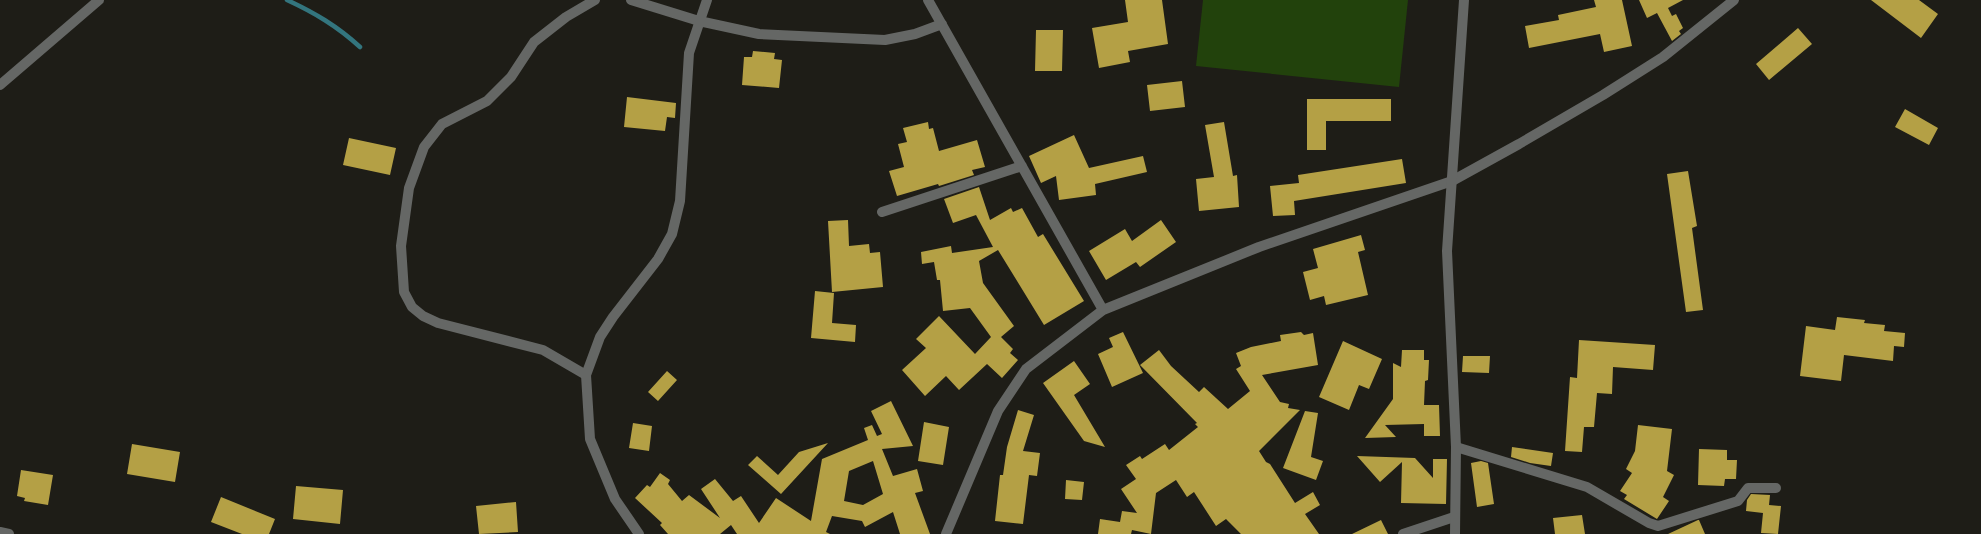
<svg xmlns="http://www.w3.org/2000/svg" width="1981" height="534" font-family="Commissioner,sans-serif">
<rect width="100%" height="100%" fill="#1e1d17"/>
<!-- green -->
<path fill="#22420c" d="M1203,0h205l-9,87 -203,-21z"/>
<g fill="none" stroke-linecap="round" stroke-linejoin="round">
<!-- stream -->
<path stroke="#33757e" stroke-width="4.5" d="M287,0c28,13 50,26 73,47"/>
</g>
<!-- building -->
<path fill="#b4a045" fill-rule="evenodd" d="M1125,0h37l6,44 -40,7 2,11 -31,6 -7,-40 36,-6z
M1594,0h28l10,46 -28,6 -4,-18 -71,14 -4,-22 34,-6 -1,-5 38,-8z
M1639,0h44l-15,8 4,8 4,-2 7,14 -4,3 2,3 -9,7 -15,-28 -10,5z
M1871,0h48l19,14 -17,24z
M1798,28l14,16 -43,36 -13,-16z
M1036,30h27l-1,41h-27z
M753,51l22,2 -1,6 8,1 -3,28 -37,-3 2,-28h8z
M1182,81l3,26 -35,4 -3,-26z
M627,97l49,6 -1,15 -8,-1 -2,14 -41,-4z
M1307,99h84v22h-65v29h-19z
M1905,109l33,19 -9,17 -34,-18z
M928,122l1,7 4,-1 6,23 38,-11 8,27 -13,3 2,5 -35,11 -1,-2 -41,12 -8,-25 15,-4 -6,-23 9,-2 -4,-14z
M1224,122l9,54 4,-1 2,32 -40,4 -3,-32 18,-2 -9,-52z
M1074,135l15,33 54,-12 4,16 -52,12 1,11 -37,5 -3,-24 -15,7 -12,-27z
M349,138l47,10 -6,27 -47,-10z
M1402,159l4,24 -112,18 1,14 -22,1 -3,-30 29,-3 -1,-8z
M1688,171l9,55 -5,2 11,82 -17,2 -19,-138z
M979,187l11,33 21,-12 2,4 9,-4 16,29 5,-3 41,67 -40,24 -46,-75 -19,11 4,22 31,43 -13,11 12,12 -3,4 8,7 -16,18 -15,-14 -28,26 -13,-14 -21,20 -23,-26 24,-22 -10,-9 23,-23 36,38 16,-17 -21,-29 -27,3 -3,-31h-3l-3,-18 -12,2 -1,-12 30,-6 1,7 41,-6 -17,-32 -23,8 -9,-24z
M848,220l1,26 20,-2 1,9 10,-1 3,35 -51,5 -4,-71z
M1161,220l15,22 -36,25 -4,-5 -30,18 -17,-29 36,-22 7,12z
M1361,235l4,15 -7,2 10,43 -42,10 -2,-9 -14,4 -7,-28 15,-4 -5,-19z
M815,291l19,2 -2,30 24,2 -1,17 -44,-4z
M1837,317l28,3 -1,3 21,2 -1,6 21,2 -1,14 -10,-1 -1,15 -49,-6 -3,26 -41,-5 6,-50 29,4z
M1123,332l20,41 -31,14 -14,-33 15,-7 -4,-9z
M1301,332l3,3 9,-2 5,32 -56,10 18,27 9,2 -1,4 12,2 -41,41 7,11 4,2 25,39 18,-11 7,13 -15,9 14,20h-78l-15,-15 -10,7 -22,-34 -7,5 -11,-17 -20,13 -5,41 -19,-4 -1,4h-33l2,-15 20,3 2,-11 15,2 -16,-24 15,-10 -10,-14 14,-9 2,3 23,-15 4,6 29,-23 -3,-3 2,-1 -57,-58 19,-15 12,16 28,26 5,-5 24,22 22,-18 -14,-22 5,-3 -5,-13 15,-6 30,-6 -1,-6z
M1579,340l76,5 -2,25 -40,-3 -1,27 -15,-1 -3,34h-10l-2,25 -17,-1 5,-74 7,1z
M1343,341l39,18 -13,30 -10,-4 -10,25 -30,-13z
M1402,350h22v10h5l-1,20 -3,1 -1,24h15l1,31h-16v-12l-39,1 11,12 -31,1 28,-39v-36l8,4z
M1463,356h27l-1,17 -27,-1z
M1074,361l16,23 -16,11 31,52 -21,-6 -41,-58z
M667,371l10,9 -19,21 -10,-9z
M891,401l22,45 -31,3 11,27 24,-7 6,22 -8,2 15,41h-30l-7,-22 -28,15 -3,-6 -30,-5 -6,16 4,2h-93l-6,-9 -11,9h-52l-8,-9 2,-2 -27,-25 12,-13 3,2 10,-14 10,7 -2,4 14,17 7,-6 31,23 -19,-29 14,-10 18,22 8,-5 18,27 17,-25 35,23 11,-62 46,-19 -4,-12 8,-3 5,11 5,-2 -11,-23zM873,461l10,33 -20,11 -19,-4 5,-30z
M1018,410l16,5 -11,36 17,2 -3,23 -8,-1 -6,49 -28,-3 5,-46h3l4,-28z
M1305,411l13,2 -7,44 12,4 -7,19 -33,-12z
M924,422l25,5 -6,38 -25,-4z
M633,423l19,3 -3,25 -20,-3z
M1638,425l34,4 -5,42 7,4 -11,22 6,4 -12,18 -33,-20 3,-4 -7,-4 12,-18 -6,-4 9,-18z
M828,443l-47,51 -33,-29 9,-9 21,19 21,-23z
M132,444l48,8 -5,30 -48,-8z
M1512,447l41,6 -2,13 -21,-3 -19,-6z
M1699,449l28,1v10h10l-1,19h-11l-1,7 -26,-1z
M1357,456l58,2 18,20v-19h14l-1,45 -45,-1 1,-41 -22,20z
M1481,461l7,2 6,41 -17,3 -6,-44z
M21,470l32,5 -5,30 -24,-4 1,-3 -8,-2z
M1066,480l18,2 -2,18 -17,-1z
M296,486l47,4 -3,34 -47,-5z
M1751,494l19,1 -1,10 12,1 -3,28 -17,-1 2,-20 -17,-2 1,-11z
M221,497l54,22 -6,15h-27l-31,-12z
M516,502l2,30 -39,2 -3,-28z
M1582,515l3,19h-30l-2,-16z
M1381,520l7,14h-36z
M1699,520l6,14h-37l30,-14z"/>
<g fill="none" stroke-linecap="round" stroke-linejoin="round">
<!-- minor -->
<path stroke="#656765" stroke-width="10" d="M631,0l68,21 60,13 126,6 30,-6 27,-10
M928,0l175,310
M0,85l99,-85
M882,212l140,-46
M586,375l-43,-25 -105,-27 -15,-7 -11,-9 -8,-15 -3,-46 8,-58 15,-41 18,-23 45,-23 24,-24 23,-35 32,-25 29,-17
M1456,447l131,40 62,36 9,3 80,-25 10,-13h28
M0,532l9,2
M639,534l-24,-35 -25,-60 -4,-64 14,-38 13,-20 45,-58 14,-25 8,-33 9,-148 18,-53
M946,534l52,-123 28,-42 77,-59 156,-63 193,-66 67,-37 84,-49 60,-38 71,-57
M1403,534l51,-17"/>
<!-- tertiary -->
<path stroke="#656765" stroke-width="10" d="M1455,534l1,-87 -9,-196 17,-251"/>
</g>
</svg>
